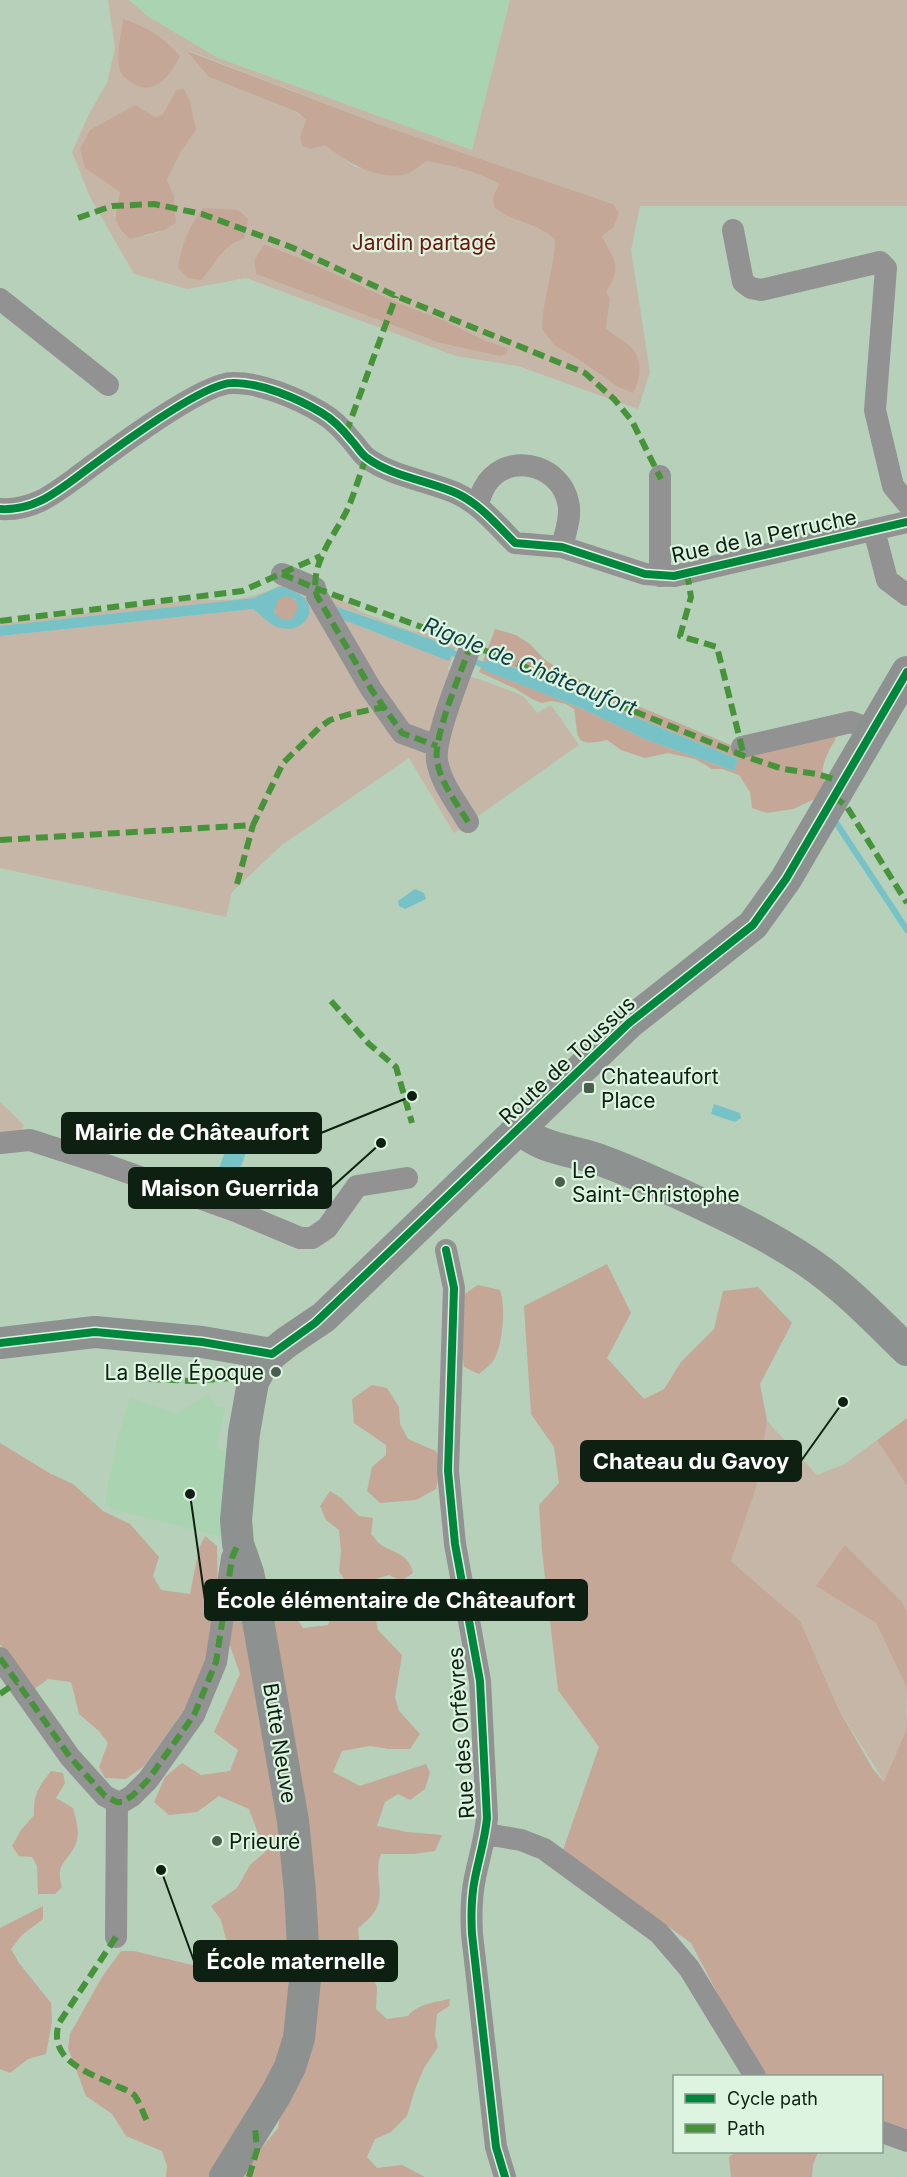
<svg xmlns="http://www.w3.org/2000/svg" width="907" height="2177" font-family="Inter,sans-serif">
<rect width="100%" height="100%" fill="#b6d0ba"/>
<!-- built -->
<path fill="#aad3b1" d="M129,0h381l-38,150 -254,-92 -71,-42z
M208,1394l8,12 9,2 -9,40 19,5 -12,84 -110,-28 -8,-6 13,-67 12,-38 47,16z"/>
<!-- green -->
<path fill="#c6b6a7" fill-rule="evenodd" d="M108,0h21l18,16 71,42 254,92 38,-150h397v206h-267l-9,44 19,122 -12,37 -120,-43 -62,-10 -210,-78 -59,11 -53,-15 -44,-77 -18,-45 17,-38 18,-31 8,-35zM123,20l48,54 -50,-35zM189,51l192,74 232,79 6,9 -5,14 -12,9c14,26 20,28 4,56l4,6 -4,30 8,9 18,11 1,44 -15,-5 -40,-28 -23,-13 -13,-15c0,-32 12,-60 13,-91l-7,-8 -15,-6 -40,-29 6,-13c-22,-13 -47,-18 -72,-23l-23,14 -49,-8 -30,-23 -14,5 -11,-12 6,-17 -10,-8 -87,-35zM176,90l20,40 -16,23 -13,27 7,16 2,27 -12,7 -19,6 -31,-20 6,-24 35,-75 8,-3zM237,210l7,29c-19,5 -29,19 -38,36l18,-64zM264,244l38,15 101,46 40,15 43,21 22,7 -9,8 -59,-13 -184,-69 -2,-13z
M279,586c20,-1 17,8 30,12 6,2 14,1 20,2l2,-4 19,8 9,7 52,20 15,2 16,6 14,8 -8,22 9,5 22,5 40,15 6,4 12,15 14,-8 28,40 -125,88 -45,-75 -127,87 -50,47 -6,25 -226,-49v-232l253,-27 17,14 13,5 20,-32 -5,-4 -20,-5 -24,11 -254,28v-2l201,-25c31,3 50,0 78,-13zM343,608l82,29 24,23 -88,-33z
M0,1102l24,23 -4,7h-20z
M767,1421l50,54 28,-11 32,-24 30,46v125l-5,-9 -85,-16 59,37 31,65 -1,43 -21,52 -46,-73 -39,-89 -69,-60 25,-73z"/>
<!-- forest -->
<path fill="#c4a797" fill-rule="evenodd" d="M123,19c26,9 39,17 57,37 -8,17 -25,41 -46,28 -8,-5 -13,-8 -15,-17 -3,-11 3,-36 4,-48z
M187,51l194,74 232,79 6,9 -5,14 -12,9c13,26 21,28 4,56l4,6 -4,30c7,8 20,13 26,20 11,14 9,31 1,45l-15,-6 -40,-28 -23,-13 -13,-16c0,-31 12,-59 13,-90 -16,-18 -43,-17 -61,-33l-1,-10 6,-13c-22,-13 -47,-18 -72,-23 -7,4 -16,13 -24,14 -30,4 -56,-13 -78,-30l-14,4 -8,-3 -3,-9 6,-17 -9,-8 -88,-35z
M184,89l6,13 6,28 -16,23 -13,27 7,16 2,27 -12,7 -34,9c-20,-19 -15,-22 -10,-47l-35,-24 -5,-19 10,-19 45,-25 20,12 8,-3 13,-24z
M203,208l35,2 10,9 -4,20c-23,6 -28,26 -43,41l-13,-2 -10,-10c4,-24 10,-40 25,-60z
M264,244l38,15 101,46 40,15 43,21 22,7 -1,6 -8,2 -59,-13 -184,-69 -2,-13z
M274 608a12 12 0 1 1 24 0a12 12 0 1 1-24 0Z
M495,629l21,6 14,9 14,15 19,13 75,34 114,48 85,-18c-7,14 -21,33 -11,48l-7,13 -26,12 -26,4 -15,-5 -2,-16 -11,-17 -17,-6h-10l-17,-10 -27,-6 -23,5 -24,-8 -14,-10c-35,8 -28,-3 -33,-31l-8,-5 -14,-3 -10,2 -10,-4 -16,-10 -37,-17zM489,657l249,102 -4,12 -87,-31 -64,-31 -99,-39z
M607,1264l24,49 -24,45 37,41 20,-10 17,-27 33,-33 9,-38 35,-4 34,36 -32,61 7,37 -11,67 -25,73 69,60 39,89 34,59 11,13 22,-51 1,-20v418l-25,-8v-45h-115l-36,-57 -40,-76 -128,-93 36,-103 -41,-57 -16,-139 -3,-46 20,-22 -5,-36 -23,-33 -7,-108z
M478,1285l22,5c6,17 3,56 -7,71 -3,5 -10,9 -14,13l-15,-7c-2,-19 -8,-47 -3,-66 2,-8 11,-12 17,-16z
M372,1385l15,3 12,19 1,17 8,15 28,12 5,14 -5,24 -20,11 -36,3 -13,-12 5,-24 14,-12v-10l-32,-22 -2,-24z
M907,1418v68l-30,-46z
M0,1443l51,31 22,10 30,27 27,13 29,33 -6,19 8,14 29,4 9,-46 6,-12 12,10 1,63 -12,52 -20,46 -42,59 -18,13 -21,-1 -6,-11 9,-24 -9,-12 -20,-17 -8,-32 -23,-3 -15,11 -33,-46z
M330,1491l11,7 18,18 14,2 -2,16c3,3 6,8 10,11 15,9 28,9 32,28l-12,8 -12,-6 -40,12 -10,-16 2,-20 -2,-21 -13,-10 -6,-14z
M845,1545l57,57 5,9v77l-31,-65 -60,-37z
M243,1598l26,130 24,219 -11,118 -66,112h-50l1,-11 -5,-15 -36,-15 -14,-22 -26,-18 -18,-48 2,-14 32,-57 19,-26h13l58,14h23l12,-22 -6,-23 -10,-14 26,-18 13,-23 15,-13 -16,-43 -30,-13 -22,16 -28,3 -15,-13 11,-25 17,-14 19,12 29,-4 8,-21 -24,-18 26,-58 -11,-31 5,-40z
M371,1598l7,32 24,25 -7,42 4,14 21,23 -10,15h-21l-19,-3 -28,5 -9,21 27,14 66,-22 4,9 -5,16 -15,11 -12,-6 -13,8 -8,24 30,6 35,3 -7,16 -21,3h-33c-8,18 5,40 -6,57 -4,7 -12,12 -17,18l4,36 11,12 4,10 -1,22 11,10 21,-3c9,-12 28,-14 42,-17l-1,7 -12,8 -2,21 3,12 -14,21 -9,21 -8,27 -16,16 -16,7 -8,18 10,11 25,-3 23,12h-180l2,-11 31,-38 6,-35 17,-38 -36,-455 23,4 15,24 25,-3 9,-20z
M51,1771l12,2 2,10 -9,15 17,10c3,11 7,24 3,35 -6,18 -22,19 -14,44l-7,7h-17l-1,-28 -5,-9 -13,-1 -7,-10 9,-16 13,-15c-1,-20 5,-29 17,-44z
M43,1906v13l-21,16 -11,14 8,14 32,40 1,19 -6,32 -18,5 -18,14 -10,-4v-141z
M736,2152h82l-5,13 -1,12h-81l-2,-20z"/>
<!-- water -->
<path fill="#76c2c7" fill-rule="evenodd" d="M278,587c5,-1 8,1 13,3 36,13 13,49 -16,36 -8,-4 -15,-12 -22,-17l-253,27v-10l254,-28zM287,596l8,3 3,9 -6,11c-9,2 -13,0 -18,-8l4,-12z
M335,606l90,31 29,12 -5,12 -105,-41z
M488,657l250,102 -4,12 -87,-31 -64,-31 -100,-39z
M415,889l9,4 2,6 -21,10 -6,-3 -1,-5z
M714,1104l26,9 1,5 -6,4 -24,-8z
M227,1146l19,7 -11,29 -18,-8z"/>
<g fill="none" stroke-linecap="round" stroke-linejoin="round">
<!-- stream -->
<path stroke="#76c2c7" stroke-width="6" d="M445,650l46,18
M833,818l74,112"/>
<!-- street -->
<path stroke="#919291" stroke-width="22" d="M733,230l10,52 8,6 10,2 119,-28 6,6 -11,142 18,76 14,17
M0,299l108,86
M477,506c4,-11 6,-20 15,-29 25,-24 69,-9 76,25 4,14 -3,31 -6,45
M0,509c34,2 55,-16 81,-35 28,-21 121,-91 151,-91 28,-1 67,16 90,30 12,7 22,18 30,28 5,5 9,13 15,17 24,18 62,23 89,35 24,11 41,32 59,50l47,4 83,27 29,2 233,-54
M874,530l13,50 20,15
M282,574l33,14 2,8 54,93 31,44 35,13
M660,576v-100
M742,747l109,-25 22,8
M468,822c-11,-19 -28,-40 -31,-62 -3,-23 24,-88 33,-112
M0,1143l30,-3 71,23 137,49 62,26h12l15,-10 30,-42 50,-8
M446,1250l8,38 -6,183 7,73 25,137 7,137c-2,21 -8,40 -12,60 -4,19 -4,38 -3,56l24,213 9,30
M0,1658l70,99 35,39 12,6h5l10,-6 16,-16 46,-65 22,-53 16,-104 6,-14
M486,1834l35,6 23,9 115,84 30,35 66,108
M116,1937l1,-135
M882,2132l25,9"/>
<!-- secondary -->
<path stroke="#8d918f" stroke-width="32" d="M521,1129c20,21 53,21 79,31 26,9 51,21 76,32 45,21 91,42 132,70 37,25 68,58 99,88
M0,1343l95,-11 107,10 70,12
M225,2177l51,-83 14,-27 9,-29 6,-58 -5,-88 -7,-71 -37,-212 -8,-36 -10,-29 -2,-24 8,-87 9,-51 9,-17 10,-11 15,-12 37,-25 305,-294 124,-98 33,-46 121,-207"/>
<!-- quiet -->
<path stroke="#46933a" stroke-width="6" stroke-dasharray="12 6" stroke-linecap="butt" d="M78,218l34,-12 42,-2 48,10 89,33 105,49 189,77 29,26 18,22 29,58
M346,433l50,-137
M366,458c-6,16 -11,33 -17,48 -12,27 -41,58 -32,90l54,93 31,44 35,13
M687,573l4,24 -11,39 37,11 27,109
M282,574l33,14 156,57 273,111 39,13 34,5 26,8
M0,621l242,-30 79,-35
M834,796l13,11 60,96
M468,822c-11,-19 -28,-39 -31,-62 -4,-23 25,-91 34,-115
M0,840l253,-15 30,-62 36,-35 11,-8 20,-6 34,-7
M237,884l16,-59
M331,1001l38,43 27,23 16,56
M149,1379l44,2 64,-5
M0,1658l70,99 35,39 12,6h5l10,-6 16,-16 46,-65 22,-53 16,-104 6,-14
M0,1694l17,-12
M116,1937l-57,86c-12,39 32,50 60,64 5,2 13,5 16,9 5,7 8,17 12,25
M249,2177l8,-27 -2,-23"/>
<defs>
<path id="cycleway" d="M0,509c34,2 55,-16 81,-35 28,-21 121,-91 151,-91 28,-1 67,16 90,30 12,7 22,18 30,28 5,5 9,13 15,17 24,18 62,23 89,35 24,11 41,32 59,50l47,4 83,27 29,2 233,-54
M446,1250l8,38 -6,183 7,73 25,137 7,137c-2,21 -8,40 -12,60 -4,19 -4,38 -3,56l24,213 9,30
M0,1343l95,-11 107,10 70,12 43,-31 314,-300 124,-98 33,-46 121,-207"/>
</defs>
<!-- cycleway casing -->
<use href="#cycleway" stroke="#ddf4e0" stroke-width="11"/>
<!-- cycleway -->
<use href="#cycleway" stroke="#00873e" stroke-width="8"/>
</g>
<!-- markers -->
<g fill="#495e4d" stroke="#ddf4e0" stroke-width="2">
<rect x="583" y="1082" width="12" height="12" rx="3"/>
<circle cx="560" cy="1182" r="6"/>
<circle cx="276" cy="1372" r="6"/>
<circle cx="217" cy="1841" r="6"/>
</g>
<g text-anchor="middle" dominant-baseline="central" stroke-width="4.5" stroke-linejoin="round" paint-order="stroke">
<!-- park labels -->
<g font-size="21" fill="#6e140d" stroke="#ddf4e0">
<text x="424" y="242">Jardin partagé</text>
</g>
<!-- street labels -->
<g font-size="21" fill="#0e2012" stroke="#ddf4e0">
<text transform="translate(764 536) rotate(-12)">Rue de la Perruche</text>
<text transform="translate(567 1060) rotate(-43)">Route de Toussus</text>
<text transform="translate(461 1733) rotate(-94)">Rue des Orfèvres</text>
<text transform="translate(280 1743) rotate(81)">Butte Neuve</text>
</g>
<!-- poi labels -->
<g font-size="21" fill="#0e2012" stroke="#ddf4e0" text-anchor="start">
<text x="601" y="1076">Chateaufort<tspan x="601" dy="24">Place</tspan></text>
<text x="572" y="1170">Le<tspan x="572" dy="24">Saint-Christophe</tspan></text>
<text x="264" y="1372" text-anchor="end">La Belle Époque</text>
<text x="229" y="1841">Prieuré</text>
</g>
<!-- water labels -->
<g font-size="22" font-style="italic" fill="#0f3d44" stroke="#ddf4e0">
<text transform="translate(530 666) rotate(22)">Rigole de Châteaufort</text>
</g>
</g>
<!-- callouts -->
<path fill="none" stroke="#0e2012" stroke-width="2" d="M412 1096L321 1133M381 1143L331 1188M843 1402L801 1461M190 1494L205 1600M161 1870L194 1961"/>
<g fill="#0e2012" stroke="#ddf4e0" stroke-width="2">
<circle cx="412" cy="1096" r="6"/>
<circle cx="381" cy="1143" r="6"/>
<circle cx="843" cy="1402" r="6"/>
<circle cx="190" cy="1494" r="6"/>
<circle cx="161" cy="1870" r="6"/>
</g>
<g fill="#0e2012" stroke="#0e2012" stroke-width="2">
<rect x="62" y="1113" width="259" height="40" rx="6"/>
<rect x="129" y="1168" width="202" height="40" rx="6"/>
<rect x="581" y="1441" width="220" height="40" rx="6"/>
<rect x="205" y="1580" width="382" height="40" rx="6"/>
<rect x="194" y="1941" width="203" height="40" rx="6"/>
</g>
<g font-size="22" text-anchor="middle" font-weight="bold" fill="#fff">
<text x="192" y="1140">Mairie de Châteaufort</text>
<text x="230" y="1196">Maison Guerrida</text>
<text x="691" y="1469">Chateau du Gavoy</text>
<text x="396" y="1608">École élémentaire de Châteaufort</text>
<text x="296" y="1969">École maternelle</text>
</g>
<!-- legend -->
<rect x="673" y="2075" width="210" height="78" fill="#ddf4e0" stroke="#8a9f8e" stroke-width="1.5"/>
<rect x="685" y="2094" width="30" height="9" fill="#00873e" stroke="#8a9f8e" stroke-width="1.5"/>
<text x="727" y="2105" font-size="18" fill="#0e2012">Cycle path</text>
<rect x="685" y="2124" width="30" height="9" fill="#46933a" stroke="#8a9f8e" stroke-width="1.5"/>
<text x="727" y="2135" font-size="18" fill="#0e2012">Path</text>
</svg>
